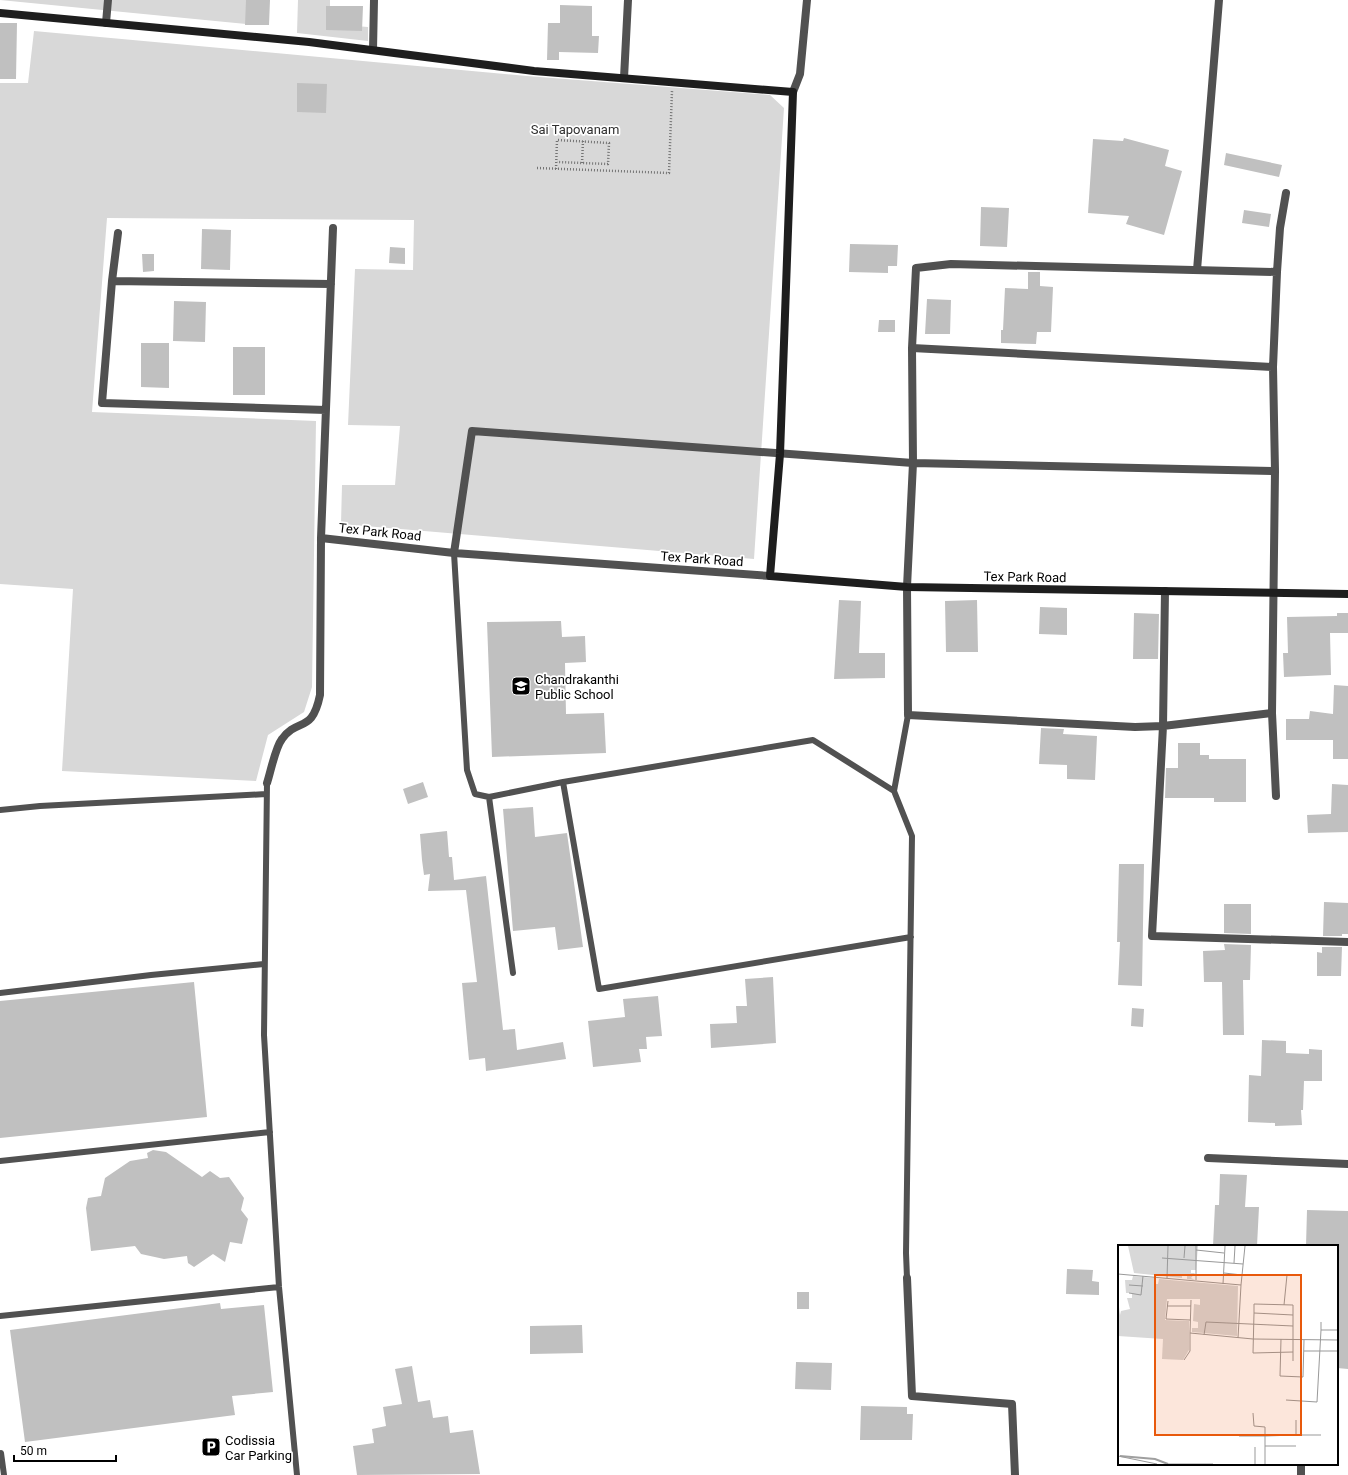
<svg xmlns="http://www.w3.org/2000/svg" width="1348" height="1475" font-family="Roboto,sans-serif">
<rect width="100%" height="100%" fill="#fff"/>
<!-- green -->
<path fill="#d8d8d8" d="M0,0h247l-1,24z
M298,0h32v24l38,3v14l-71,-8z
M34,31l493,45 243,19 14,13 -30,451 -413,-35 1,-39h53l5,-59 -52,-1 7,-156 58,1 1,-50 -307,-2 -15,194 224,9 -4,266 -8,25 -36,23 -12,46 -194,-10 11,-182 -73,-5v-501h28z"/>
<!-- building -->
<path fill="#c0c0c0" d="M246,0h24l-1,25h-24z
M560,5l32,1v30h7l-1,17 -39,-1v8h-12l1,-37h12z
M326,6h37l-1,25 -36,-1z
M0,23h17l-1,56h-16z
M297,83l30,1 -1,29 -29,-1z
M1124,138l45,12 -4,16 17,5 -18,64 -38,-11 3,-8 -41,-3 5,-74 30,2z
M1226,153l56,12 -3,12 -55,-12z
M981,207l28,1 -2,39 -27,-1z
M1244,210l27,4 -2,13 -27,-4z
M202,229l29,1 -1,40 -29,-1z
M850,244l48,1 -1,21h-9v7l-39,-1z
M390,247l15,1v16l-16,-1z
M142,254h12v17l-11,1z
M1028,272h12v14l13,1 -2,45h-14l-1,12 -35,-1v-13h2l2,-42 23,1z
M927,299l24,1 -1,34h-25z
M174,301l32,1 -1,40 -32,-1z
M879,320h16v12h-17z
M141,343h28v45l-28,-1z
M233,347h32v48h-32z
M839,600l22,1 -2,52h26v25l-51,1z
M977,600l1,52h-32l-1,-51z
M1040,607l27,1v27l-28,-1z
M1134,613l25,1 -1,45h-25z
M1337,613h11v20h-18l1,42 -47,2 -1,-24h5l-1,-36 50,-1z
M561,621l1,16 23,-1 1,26 -21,1 1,51 38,-1 2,40 -114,4 -5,-135z
M1334,685l14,1v73h-15v-19h-47v-21h23l1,-8 23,3z
M1041,728l23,1 -1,5 34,2 -2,44 -28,-1v-14l-28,-1z
M1178,743h22v12h9v4h37v43h-32v-4h-49l1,-30h12z
M423,782l5,15 -20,7 -5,-15z
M1332,784l16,1v47l-40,1 -1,-18 24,-1z
M533,807l2,30 32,-4 16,114 -25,3 -3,-23 -42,4 -10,-122z
M447,831l2,26h3l2,23 32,-4 17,154 12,-1 2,21 46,-8 3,17 -80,12 -1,-13 -16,2 -7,-77 15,-1 -11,-92 -38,1 2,-17 -6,1 -2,-15 -2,-26z
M1119,864h25l-2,122 -24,-1 2,-43h-3z
M1324,902l24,1v31h-6v2h-19z
M1224,904h27v30l-27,-1z
M1224,944l27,1 -1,35h-7l1,55h-21l-1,-53h-18l-1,-31 22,-1z
M1322,947h20l-1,29h-24v-24l5,1z
M773,977l3,66 -65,5 -1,-24 27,-1 -1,-17h11l-2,-27z
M194,982l13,135 -207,21v-137z
M658,996l4,40 -16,1 1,12h-8l2,13 -48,5 -5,-46 37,-4 -2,-18z
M1132,1008l12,1 -1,18 -12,-1z
M1262,1040l24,1v12l23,1v-5l13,1v31h-18l-1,29h-2l1,15 -27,1v-3l-27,-1 1,-47 12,1z
M153,1150l13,2 36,25 8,-6 10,7 9,-1 15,21 -3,12 7,9 -6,25 -12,-2 -5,20 -12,-8 -19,13 -6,-4 -1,-7 -23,3 -23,-5 -6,-8 -44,5 -5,-43 2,-10 13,-2 4,-18 25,-17 18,-3 -1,-5z
M1220,1174l27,1 -2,32h14l-2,39h-44l2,-41h4z
M1307,1210l41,1v158l-11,-1v-122h-31z
M1067,1269l26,1 -1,11 7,1v13l-33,-1z
M797,1292h12v17h-12z
M220,1303l1,6 43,-4 9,87 -41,4 3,19 -210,27 -15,-112z
M582,1325l1,28 -53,1v-28z
M796,1362l36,1 -1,27 -36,-1z
M412,1366l6,36 12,-2 3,18 15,-2 2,17 23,-3 7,44 -123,1 -4,-29 21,-3 -2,-14 14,-3 -3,-19 19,-3 -7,-35z
M861,1406l46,1v7h6l-1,26h-52z"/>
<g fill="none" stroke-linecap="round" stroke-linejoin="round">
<!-- path -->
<path stroke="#737373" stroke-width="2.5" stroke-dasharray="1 2" stroke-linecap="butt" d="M582,163l1,-22
M537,168l132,5 3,-82
M556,169l1,-29 52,3 -1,21 -51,-2"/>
<!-- lane -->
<path stroke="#515151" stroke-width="6" d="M454,553l13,217 8,24 14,3 74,-15 250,-42 81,51 18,45 -6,417 1,25
M563,782l36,207 312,-52
M267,783l-3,252 15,252 18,188
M894,791l14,-76
M489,797l24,176
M0,810l40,-4 226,-12
M0,993l151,-18 113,-11
M0,1161l270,-29
M0,1316l279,-29
M1,1453l3,22"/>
<!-- street -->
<path stroke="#515151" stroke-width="8" d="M106,23l2,-23
M373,50l1,-50
M624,78l4,-78
M793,92l7,-18 7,-74
M118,233l-6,48 -10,122 224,7
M1197,270l22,-270
M1277,272l3,-44 6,-35
M112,281l219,3
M912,348l1,115 -6,124 1,128 227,12 28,-1 109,-13
M1273,367l-361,-19 4,-80 35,-4 326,8 -4,95 2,104 -3,242 4,83
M321,538l12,-310
M454,553l18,-122 441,32 362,8
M1165,591l-2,135 -11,210 196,6
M267,783c4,-12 8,-35 15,-44 16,-22 30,-5 38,-44l1,-157 133,15 316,23
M1208,1158l140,6
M907,1278l5,118 100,8 3,71
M1301,1475v-11"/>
<!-- secondary -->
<path stroke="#1e1e1e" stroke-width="8" d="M0,13l309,29 225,29 259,21 -13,362 -10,122 137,11 441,7"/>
</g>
<!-- icons -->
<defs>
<symbol id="school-square" viewBox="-11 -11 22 22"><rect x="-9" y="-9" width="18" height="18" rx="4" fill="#000" stroke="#fff"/><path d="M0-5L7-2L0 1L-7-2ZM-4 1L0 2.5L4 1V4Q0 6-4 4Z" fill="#fff"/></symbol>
<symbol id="parking-square" viewBox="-11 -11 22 22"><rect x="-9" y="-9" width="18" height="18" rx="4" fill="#000" stroke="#fff"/><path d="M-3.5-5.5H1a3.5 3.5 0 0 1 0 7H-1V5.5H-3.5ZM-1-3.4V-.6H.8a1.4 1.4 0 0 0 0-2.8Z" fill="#fff"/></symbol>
</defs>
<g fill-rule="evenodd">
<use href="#school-square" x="510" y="675" width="22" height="22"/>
<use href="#parking-square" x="200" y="1436" width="22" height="22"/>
</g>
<g text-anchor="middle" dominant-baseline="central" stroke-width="3.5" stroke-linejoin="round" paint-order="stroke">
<!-- park labels -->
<g font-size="13" fill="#2f2f2f" stroke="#fff">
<text x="575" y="129">Sai Tapovanam</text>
</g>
<!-- street labels -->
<g font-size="13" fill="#000" stroke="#fff">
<text transform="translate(380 532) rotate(6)">Tex Park Road</text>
<text transform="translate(702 559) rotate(4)">Tex Park Road</text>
<text transform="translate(1025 577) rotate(1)">Tex Park Road</text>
</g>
<!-- poi labels -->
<g font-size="13" fill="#000" stroke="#fff" text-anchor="start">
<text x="535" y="679">Chandrakanthi<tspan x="535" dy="15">Public School</tspan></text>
<text x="225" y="1440">Codissia<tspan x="225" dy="15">Car Parking</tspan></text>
</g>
</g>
<!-- overview -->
<g transform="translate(1118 1245)">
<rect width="220" height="220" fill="#fff"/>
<path d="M10,1h70l-2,24h-5v3h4l-4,5 4,2 -8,-1v-4h-5v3l-48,-5zM15,31l21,2v6h4l1,-5 79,7 -1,50 -45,-4v-4h6v-6l-5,-1 1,-17 6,1v-6h-33l-2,21 24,1v29l-6,10 -21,-1 1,-20 -45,-3v-37l2,16 1,-4 9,-2 -3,-11h5v-5h-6l-1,-13h7z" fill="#d8d8d8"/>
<path fill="none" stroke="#9f9f9f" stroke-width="2" d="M2,211l35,3 13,5"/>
<path fill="none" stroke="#999" stroke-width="1" d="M78,5l28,3M44,13l81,6M66,13l1,-12M116,18l1,-17M106,28l18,2M0,29l123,11 -3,53M49,33l1,-32M78,35v-34M105,39l2,-38M11,40l14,1M123,40l4,-39M11,48l12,2 2,-19M50,56l-2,18 24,1M166,60l3,-30M49,61h24M136,68l-1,40 40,-1M175,70l-39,-2v-9l39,1v56M203,77v8h17M72,88l1,-33M86,90l2,-13 87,4M163,94l-1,37 23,1 1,-37M186,106h34M66,115l6,-9v-18l63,6 85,1M168,155l31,2 4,-72M178,190h25M121,191h26v-9l-11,-1 -1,-13M147,201h31M137,202v17M0,211l39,8M49,219h46M147,219v-28l31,-1v-15"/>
<path fill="#e8590c" fill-opacity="0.15" stroke="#e8590c" stroke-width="2" d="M37,30h146v160h-146z"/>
<rect width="220" height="220" fill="none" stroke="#000" stroke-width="2"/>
</g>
<!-- scale -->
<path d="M14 1455v6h102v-6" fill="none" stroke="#000000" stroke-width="2"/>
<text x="20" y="1455" font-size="12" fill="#000000" stroke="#ffffff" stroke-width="3" paint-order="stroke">50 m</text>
</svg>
